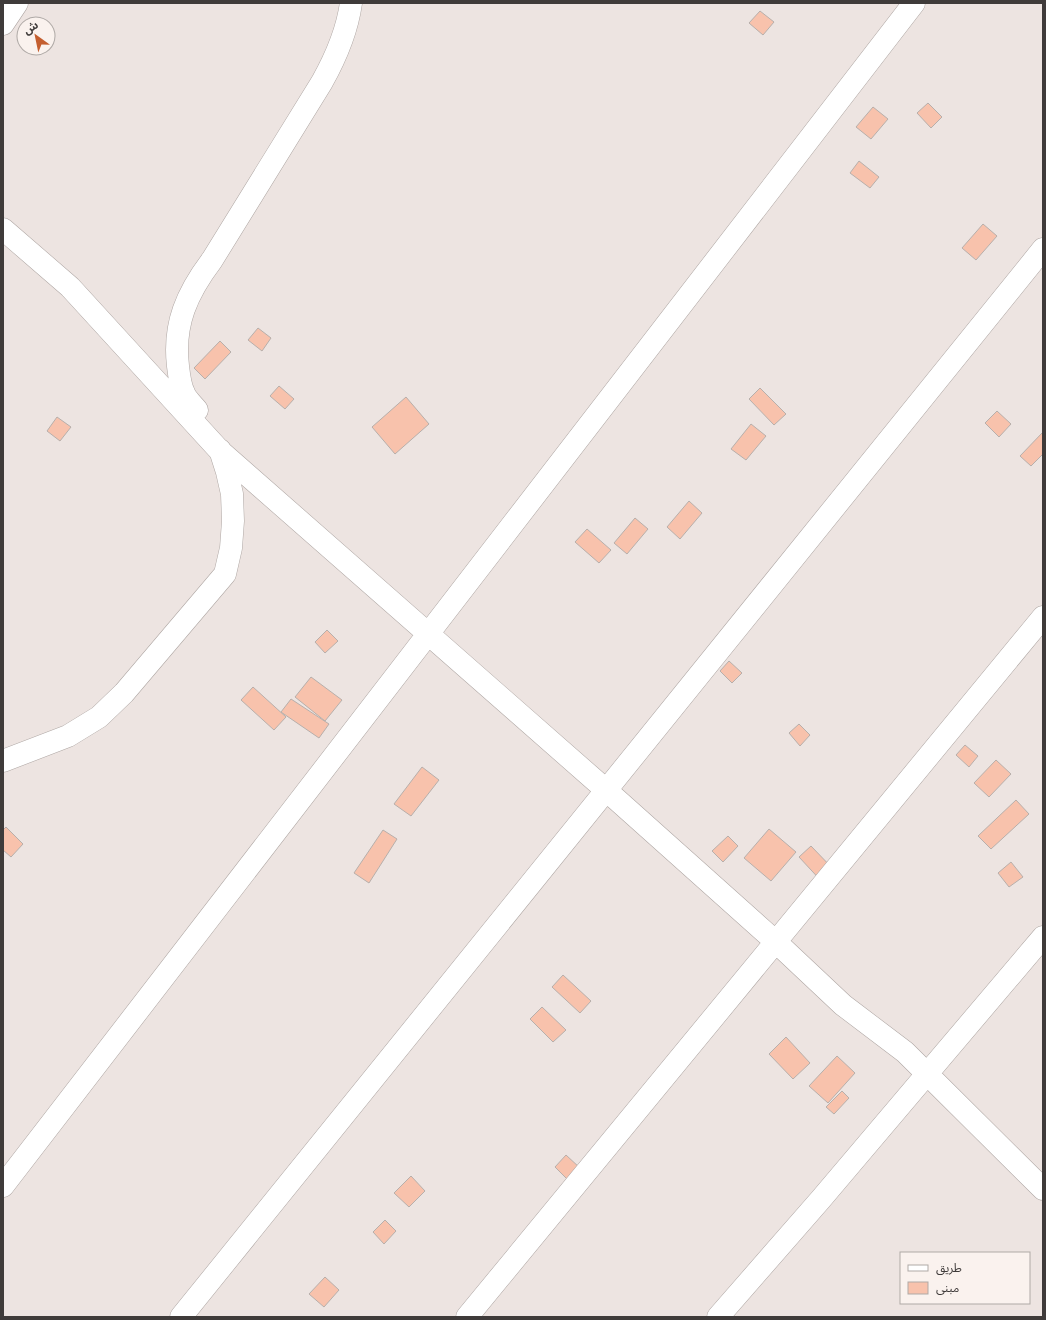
<svg xmlns="http://www.w3.org/2000/svg" width="1046" height="1320" font-family="Jost,'Noto Sans Arabic',sans-serif">
<rect width="100%" height="100%" fill="#ede4e1"/>
<!-- building -->
<path fill="#f8c2ac" stroke="#b7afab" d="M760,11l14,11 -11,13 -14,-12z
M928,103l14,14 -11,11 -14,-15z
M873,107l15,12 -17,20 -15,-12z
M859,161l20,16 -9,11 -20,-15z
M983,224l14,12 -21,24 -14,-12z
M258,328l13,10 -9,13 -14,-11z
M220,341l11,11 -26,27 -11,-11z
M279,386l15,13 -9,10 -15,-13z
M760,388l26,26 -12,11 -25,-26z
M406,397l23,27 -34,30 -23,-27z
M997,411l14,13 -12,13 -14,-14z
M57,417l14,10 -11,14 -13,-10z
M751,424l15,12 -20,24 -15,-11z
M1043,432v22l-12,12 -11,-10z
M689,501l13,12 -22,26 -13,-12z
M635,518l13,11 -21,25 -13,-11z
M587,529l24,21 -12,13 -24,-21z
M327,630l11,11 -13,12 -10,-11z
M729,661l13,12 -10,10 -12,-12z
M311,677l31,23 -17,21 -30,-24z
M253,687l33,30 -12,13 -33,-30z
M291,699l38,25 -10,14 -38,-26z
M799,724l11,11 -10,11 -11,-13z
M965,745l13,11 -9,11 -13,-12z
M996,760l15,14 -22,23 -15,-14z
M422,767l17,13 -28,36 -17,-12z
M1016,800l13,14 -38,35 -13,-13z
M6,827l17,17 -12,13 -8,-7v-20z
M769,829l27,23 -25,29 -27,-23z
M383,830l14,9 -28,44 -15,-10z
M728,836l10,10 -15,16 -11,-11z
M811,846l25,26 -12,12 -25,-27z
M1011,862l12,15 -14,10 -11,-14z
M563,975l28,26 -11,12 -28,-26z
M542,1007l24,23 -13,12 -23,-23z
M786,1037l24,26 -17,16 -24,-25z
M837,1056l18,17 -27,30 -19,-17z
M842,1091l7,7 -15,16 -8,-7z
M566,1155l14,13 -12,12 -13,-13z
M411,1176l14,15 -16,16 -15,-14z
M385,1220l11,11 -12,13 -11,-12z
M325,1277l14,13 -15,17 -15,-13z"/>
<g fill="none" stroke-linecap="round" stroke-linejoin="round">
<defs>
<path id="street" d="M3,24l14,-21
M3,229l67,58 150,164 386,339 170,152 67,63 62,47 138,137
M197,410c-4,-5 -11,-11 -13,-17 -4,-8 -5,-18 -6,-27 -5,-42 9,-73 34,-106l110,-178c14,-25 25,-50 29,-79
M3,761l65,-25 31,-19 25,-24 101,-119 6,-26 2,-27 -1,-27 -5,-22 -7,-22
M3,1186l911,-1183
M181,1317l862,-1068
M467,1317l576,-700
M718,1317l103,-118 222,-262"/>
</defs>
<!-- street casing -->
<use href="#street" stroke="#aea6a3" stroke-width="23"/>
<!-- street -->
<use href="#street" stroke="#fff" stroke-width="22"/>
</g>
<!-- border -->
<rect width="1046" height="1320" fill="none" stroke="#3f3b3a" stroke-width="8"/>
<!-- legend -->
<rect x="900" y="1252" width="130" height="52" fill="#faf2ee" stroke="#afa9a6"/>
<rect x="908" y="1265" width="20" height="6" fill="#ffffff" stroke="#afa9a6"/>
<text x="936" y="1272" font-size="12" fill="#3f3b3a">طريق</text>
<rect x="908" y="1282" width="20" height="12" fill="#f8c2ac" stroke="#afa9a6"/>
<text x="936" y="1292" font-size="12" fill="#3f3b3a">مبنى</text>
<!-- north arrow -->
<g transform="translate(36 36) rotate(327)"><circle r="19" fill="#faf2ee" stroke="#afa9a6"/>
<path d="M0-3L7 15L0 10L-7 15Z" fill="#c45e2f"/>
<text y="-6" font-size="11" font-weight="bold" text-anchor="middle" fill="#3f3b3a">ش</text>
</g>
</svg>
